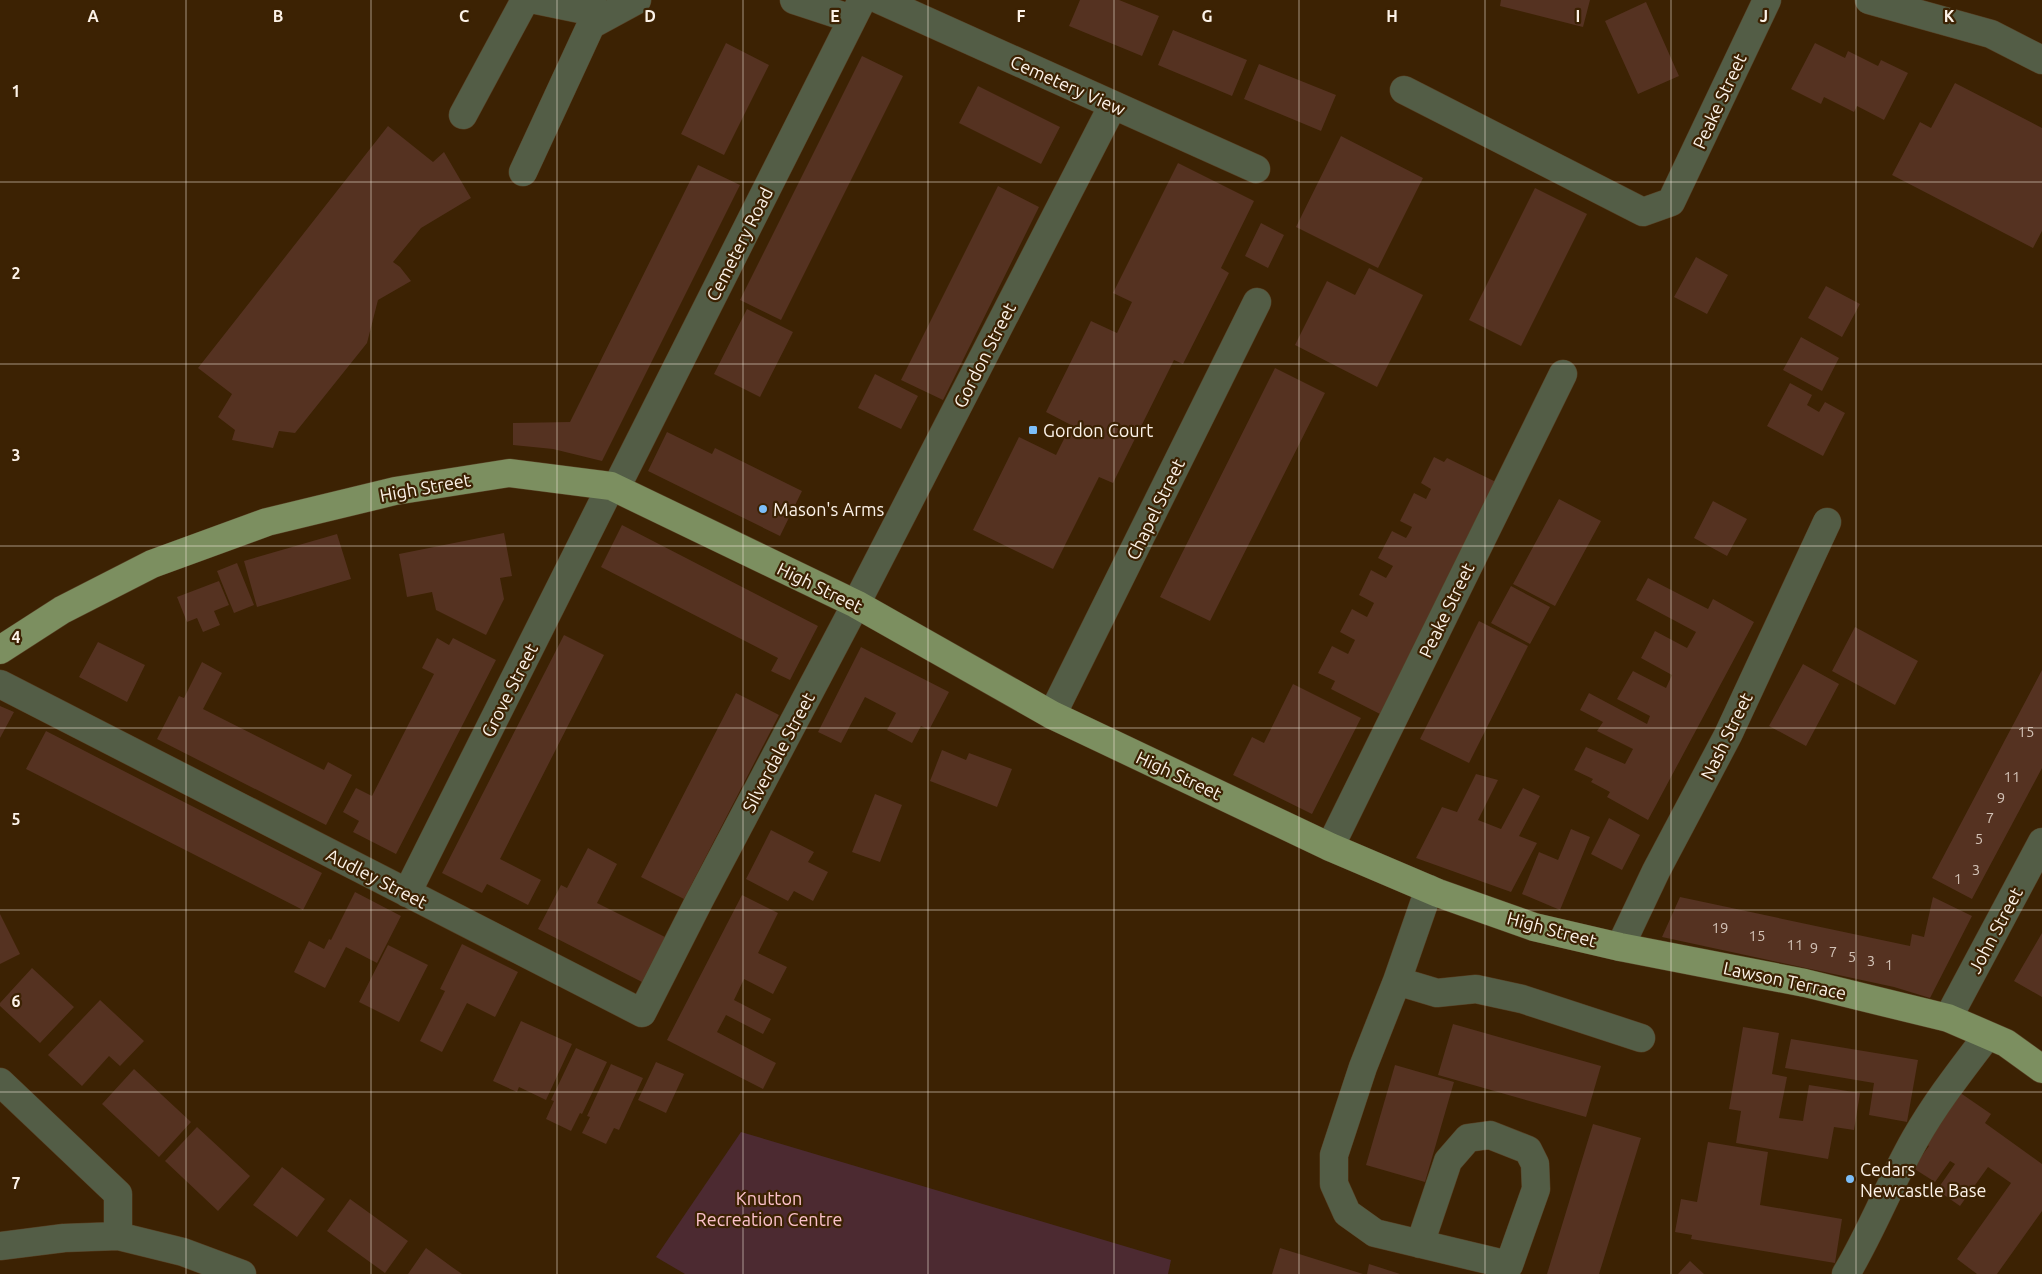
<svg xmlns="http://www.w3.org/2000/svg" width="2042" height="1274" font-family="Ubuntu,sans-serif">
<rect width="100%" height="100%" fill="#3c2203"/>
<!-- green -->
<path fill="#4c2a31" d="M741,1132l430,128 -3,14h-483l-29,-17z"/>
<!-- building -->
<path fill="#553221" d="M1080,0h39l40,16 -17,40 -73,-30z
M1501,0h89l-7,27 -83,-21z
M1646,2l33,74 -41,18 -33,-73z
M1173,30l74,30 -15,36 -74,-31z
M726,43l43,22 -45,90 -43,-21z
M1815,43l30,15 3,-7 30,15 3,-6 27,13 -24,47 -27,-14 -3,6 -30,-15 -3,7 -30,-15z
M862,56l41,20 -122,244 -41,-20z
M1259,64l77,31 -15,36 -77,-32z
M1955,83l87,45v103l-9,17 -141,-73 28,-53 11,6z
M978,86l82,41 -19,37 -82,-41z
M388,126l45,36 11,-10 27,46 -50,30 -28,34 7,5 11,14 -33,19 -11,43 -72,90 -16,-2 -6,17 -41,-8 3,-10 -17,-13 14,-23 -34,-26z
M1341,136l82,42 -45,90 -82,-41z
M1178,163l76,38 -33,67 8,5 -46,91 -9,-4 -61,123 -14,-6 -46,92 -80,-39 46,-93 37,18 15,-30 -25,-13 45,-91 26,12 15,-31 -19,-9z
M698,165l42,20 -138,276 -49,-12 -40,-4v-22l57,-1z
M998,186l41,21 -96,193 -42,-20z
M1535,188l52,26 -66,132 -52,-26z
M1261,223l23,12 -16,33 -23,-12z
M1696,257l32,18 -21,39 -33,-17z
M1369,268l54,27 -46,92 -82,-42 32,-64 28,14z
M1826,286l34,18 -18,33 -34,-19z
M747,309l46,23 -33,65 -46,-23z
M1801,337l38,21 -17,33 -39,-21z
M1275,368l50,25 -115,228 -50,-24z
M875,374l43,22 -17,33 -43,-21z
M1790,383l22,12 -5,10 12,7 6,-10 20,11 -22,43 -56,-30z
M667,432l45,22 3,-6 87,43 -22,45 -132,-65z
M1434,457l10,5 3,-4 51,25 -116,232 -51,-26 4,-8 -17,-8 14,-27 16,8 7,-14 -15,-8 12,-23 15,8 7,-14 -15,-8 12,-25 15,8 7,-12 -15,-8 14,-27 14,7 3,-5 3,-6 -12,-6 14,-28 12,6 5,-10 -10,-6z
M1559,499l42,22 -46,85 -42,-22z
M1713,501l34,18 -20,37 -33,-18z
M622,525l196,101 -28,54 -19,-9 7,-13 -177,-91z
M504,533l8,43 -12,2 4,21 -18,36 -50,-25 -4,-18 -25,5 -8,-43z
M337,534l14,45 -94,28 -13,-46z
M237,563l17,42 -20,8 -17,-42z
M1648,578l60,31 5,-10 41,23 -106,198 -41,-23 3,-5 -19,-10 2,-3 -19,-9 12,-23 39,17 8,-15 -36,-18 6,-9 -23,-12 9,-17 58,31 3,-8 -33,-17 16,-28 33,17 6,-13 -31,-17 14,-27 32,17 9,-16 -60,-32z
M219,581l10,24 -15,6 6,14 -17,7 -6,-14 -10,4 -10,-25z
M1511,586l39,21 -20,37 -39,-21z
M1479,621l49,25 -59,117 -49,-24z
M1855,627l63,34 -23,44 -63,-34z
M564,635l40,20 -104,204 41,21 -13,25 -41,-21 -5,9 -40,-20z
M437,638l12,7 4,-7 43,22 -100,194 -43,-22 6,-11 -16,-9 13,-24 16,8 62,-122 -12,-6z
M98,642l47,23 -18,37 -48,-25z
M861,647l88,45 -20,38 -8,-4 -9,17 -25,-13 9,-17 -31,-16 -24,46 -23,-11z
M202,662l20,11 -19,36 121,61 4,-8 24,13 -26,50 -169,-86 22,-43 5,2z
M1803,664l36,20 -33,62 -37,-20z
M2042,670v98l-70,131 -40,-21z
M1293,684l68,34 -49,96 -79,-39 19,-38 12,6z
M736,693l43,22 -95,184 -43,-22z
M0,706l14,6 -14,26z
M46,731l276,142 -19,37 -277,-141z
M942,750l24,10 3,-7 43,16 -15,38 -67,-26z
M1476,774l22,6 -20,40 23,9 22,-41 17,8 -21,40 18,7 -26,49 -95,-34 26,-51 15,5z
M875,794l27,11 -22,57 -28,-10z
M1609,818l31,17 -18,35 -31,-16z
M1571,829l19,8 -30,73 -38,-16 17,-42 19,8z
M771,830l43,22 -6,10 20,10 -15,29 -19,-10 -6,10 -42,-22z
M588,848l29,16 -20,39 68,34 -23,45 -104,-53 23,-44 6,3z
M355,892l46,24 -24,47 -31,-16 -21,41 -31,-16 15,-31 15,8 5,-10 2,1z
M742,895l36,18 -20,40 29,14 -14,27 -29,-15 -10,21 37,19 -8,15 -37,-19 -9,17 59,31 -13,26 -96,-49z
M1680,897l230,49 2,-12 12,3 9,-40 39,19 -42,82 -36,-11 -232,-50z
M0,914l20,40 -20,10z
M2042,933v64l-28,-16z
M462,944l56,28 -23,45 -28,-14 -25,49 -22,-11 25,-50 -5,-2z
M388,945l40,20 -29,57 -40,-20z
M32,968l42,39 -34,36 -40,-37v-3z
M100,1000l44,41 -24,25 -11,-10 -27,30 -34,-31z
M521,1021l51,23 -26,56 -27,-13 -2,5 -24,-11z
M1453,1024l148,42 -15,51 -148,-42z
M1743,1027l36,6 -7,41 15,3 -8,41 24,3 6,-36 51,8 -6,37 -20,-3 -6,32 -92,-16 5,-32 -12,-2z
M1791,1039l127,21 -11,62 -38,-7 5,-32 -89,-15z
M576,1048l31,14 -25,52 -2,-1 -9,18 -25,-12 8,-18 -3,-1z
M656,1062l28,12 -18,39 -28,-13z
M611,1064l32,14 -24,52 -5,-2 -8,16 -24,-11 8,-16 -3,-1z
M1395,1065l59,17 -29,100 -59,-17z
M134,1069l57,53 -32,35 -57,-53z
M1959,1092l32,22 -6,9 57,41v47l-45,63h-20l-20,-15 54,-76 -23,-16 -28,39 -23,-16 18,-26 -5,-3 -15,21 -22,-14 16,-22 -6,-4z
M1593,1124l48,14 -42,136h-52z
M197,1127l53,49 -32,35 -53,-50z
M1708,1142l60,10 -8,53 82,14 -7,44 -144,-24 1,-4 -17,-3 6,-33 16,3z
M282,1167l43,32 -28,38 -44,-32z
M350,1199l58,42 -23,32 -58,-42z
M426,1248l26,19 10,7h-54z
M1280,1248l83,26h-91z
M1690,1261l14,13h-26z
M1369,1264l31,10h-33z"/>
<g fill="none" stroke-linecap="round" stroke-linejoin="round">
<defs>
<path id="minor" d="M536,0l73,15
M794,0l58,19
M880,0l376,169
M1869,0l122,34 51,26
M1404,90l239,122 28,-10 96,-202
M463,115l62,-115
M523,172l68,-147 46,-25
M616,488l246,-488
M0,684l642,329 57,-112 157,-297 257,-499
M1052,715l205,-413
M1330,847l233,-473
M407,893l204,-407
M1620,947l36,-76 72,-136 99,-213
M1397,981l40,12 39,-4 46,10 119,39
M1948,1018l94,-176
M0,1082l118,112v42l65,16 59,22
M1420,1244l28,-83 20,-23 22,-3 38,15 7,14 1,25 -27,76 -134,-32 -28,-20 -13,-29v-29l29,-88 34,-86 32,-92
M0,1246l64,-8 54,-2
M1846,1274c26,-44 44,-91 69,-135 21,-37 47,-70 72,-103"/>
<path id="major" d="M0,650l62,-40 90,-46 115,-42 128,-31 114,-18 102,13 245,118 196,111 278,132 108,46 96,34 86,20 185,36 143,35 58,25 36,26"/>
</defs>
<!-- minor casing -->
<use href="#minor" stroke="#573f23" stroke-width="29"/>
<!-- major casing -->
<use href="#major" stroke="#573f23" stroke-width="29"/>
<!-- minor -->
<use href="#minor" stroke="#535d46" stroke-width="28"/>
<!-- major -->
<use href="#major" stroke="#7c8f60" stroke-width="28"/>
</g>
<!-- grid -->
<path fill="none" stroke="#fcf2e8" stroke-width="1" stroke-opacity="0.55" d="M186,0v1274M371,0v1274M557,0v1274M743,0v1274M928,0v1274M1114,0v1274M1299,0v1274M1485,0v1274M1671,0v1274M1856,0v1274M0,182h2042M0,364h2042M0,546h2042M0,728h2042M0,910h2042M0,1092h2042"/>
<!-- markers -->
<g fill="#7cbef9" stroke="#3c2203" stroke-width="2">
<rect x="1028" y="425" width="10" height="10" rx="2.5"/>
<circle cx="763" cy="509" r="5"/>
<circle cx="1850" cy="1179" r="5"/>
</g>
<g text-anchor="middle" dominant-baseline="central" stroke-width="4.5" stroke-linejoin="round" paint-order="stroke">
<!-- number labels -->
<g font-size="15" fill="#d2c2b6">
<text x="2026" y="731">15</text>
<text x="2012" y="776">11</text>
<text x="2001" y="797">9</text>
<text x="1990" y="817">7</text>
<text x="1979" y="838">5</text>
<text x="1976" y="869">3</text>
<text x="1958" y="878">1</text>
<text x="1720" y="927">19</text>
<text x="1757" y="935">15</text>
<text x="1795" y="944">11</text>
<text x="1814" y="947">9</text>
<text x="1833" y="951">7</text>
<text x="1852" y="956">5</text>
<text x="1871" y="960">3</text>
<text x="1889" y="964">1</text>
</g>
<!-- street labels -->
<g font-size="18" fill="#fcf2e8" stroke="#3c2203">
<text transform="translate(1068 85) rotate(24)">Cemetery View</text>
<text transform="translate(1719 101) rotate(-65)">Peake Street</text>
<text transform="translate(739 244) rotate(-63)">Cemetery Road</text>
<text transform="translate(984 355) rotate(-63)">Gordon Street</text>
<text transform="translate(425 487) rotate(-10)">High Street</text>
<text transform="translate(1155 509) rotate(-64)">Chapel Street</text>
<text transform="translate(820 587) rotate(26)">High Street</text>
<text transform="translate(1446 610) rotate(-64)">Peake Street</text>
<text transform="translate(509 690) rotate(-63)">Grove Street</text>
<text transform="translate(1726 736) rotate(-64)">Nash Street</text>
<text transform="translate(778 752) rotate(-62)">Silverdale Street</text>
<text transform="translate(1179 775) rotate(25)">High Street</text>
<text transform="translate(377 878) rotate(27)">Audley Street</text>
<text transform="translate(1552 929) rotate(15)">High Street</text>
<text transform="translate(1995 930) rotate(-62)">John Street</text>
<text transform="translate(1785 980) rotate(12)">Lawson Terrace</text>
</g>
<!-- poi labels -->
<g font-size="18" fill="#fcf2e8" stroke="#3c2203" text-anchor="start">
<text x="1043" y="430">Gordon Court</text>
<text x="773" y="509">Mason's Arms</text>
<text x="1860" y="1169">Cedars<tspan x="1860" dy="21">Newcastle Base</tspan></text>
</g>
<!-- park labels -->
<g font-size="18" fill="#fcc2cc" stroke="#3c2203">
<text x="769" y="1198">Knutton<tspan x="769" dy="21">Recreation Centre</tspan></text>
</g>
</g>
<g font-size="16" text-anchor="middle" font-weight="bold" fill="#fcf2e8" stroke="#3c2203" stroke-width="4.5" stroke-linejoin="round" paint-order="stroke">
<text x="93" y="22">A</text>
<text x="278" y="22">B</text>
<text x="464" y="22">C</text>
<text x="650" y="22">D</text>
<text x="835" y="22">E</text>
<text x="1021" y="22">F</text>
<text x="1207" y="22">G</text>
<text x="1392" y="22">H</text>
<text x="1578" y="22">I</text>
<text x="1764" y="22">J</text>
<text x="1949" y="22">K</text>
<text x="16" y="97">1</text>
<text x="16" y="279">2</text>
<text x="16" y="461">3</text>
<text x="16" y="643">4</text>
<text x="16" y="825">5</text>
<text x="16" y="1007">6</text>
<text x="16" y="1189">7</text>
</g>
</svg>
